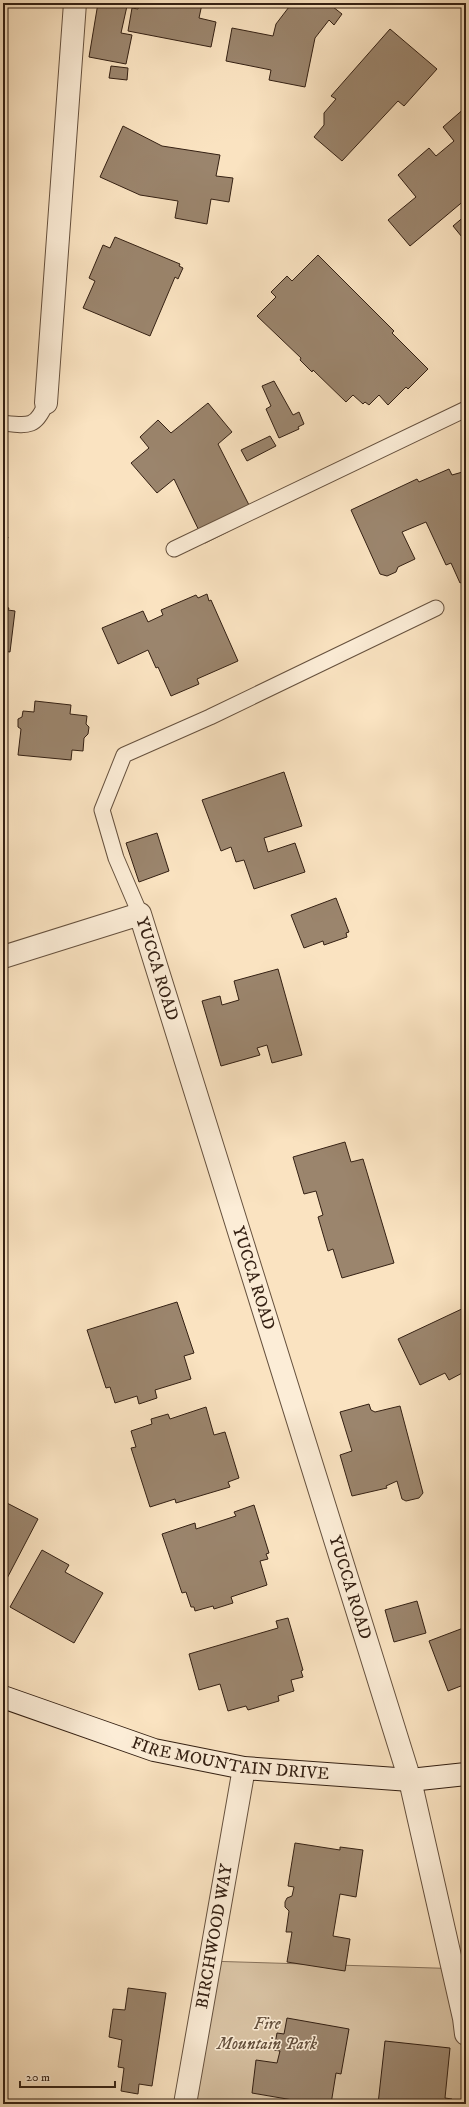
<svg xmlns="http://www.w3.org/2000/svg" width="469" height="2107" font-family="'IM FELL DW Pica',serif">
<rect width="100%" height="100%" fill="#fae3c1"/>
<filter id="stains"><feTurbulence type="fractalNoise" baseFrequency=".005" numOctaves="4"/><feColorMatrix values="0 0 0 0 .2 0 0 0 0 .09 0 0 0 0 .02 0 0 0 .5 -.17"/></filter>
<radialGradient id="worn" r=".72"><stop offset=".6" stop-color="#630" stop-opacity="0"/><stop offset="1" stop-color="#630" stop-opacity=".3"/></radialGradient>
<!-- green -->
<path fill="#d8c2a3" stroke="#86715b" d="M207,1961l259,8v135h-285z"/>
<!-- building -->
<path fill="#9b856d" stroke="#342013" d="M98,3l29,3 -6,27 11,2 -6,29 -37,-7z
M139,3l63,1 -3,14 17,4 -5,25 -83,-16 4,-23 6,1z
M292,3h36l14,11 -8,11 -5,-5 -14,18 -10,49 -36,-7 2,-10 -45,-9 6,-33 41,8 3,-12z
M390,29l47,40 -33,37 -6,-5 -56,60 -28,-24 10,-12v-12l12,-14 -5,-3z
M111,66l17,2 -1,12 -18,-2z
M466,107v92l-56,47 -22,-26 28,-23 -18,-22 31,-27 7,8 18,-15 -11,-14z
M123,126l39,20 58,9 -4,21 17,2 -4,24 -18,-3 -4,25 -32,-6 3,-17 -38,-6 -40,-18z
M466,215v27l-13,-16z
M115,237l65,27 -1,2 4,2 -5,11 -3,-2 -25,59 -67,-28 12,-27 -6,-3 14,-33 7,3z
M318,255l76,76 -2,2 36,36 -20,20 -2,-2 -18,18 -9,-10 -10,10 -4,-3 -2,2 -10,-9 -7,7 -33,-32 -1,2 -12,-12 1,-2 -44,-42 19,-19 -5,-5 16,-16 5,5z
M3,316h3l-3,50z
M274,381l19,34 6,-3 5,12 -6,3 1,2 -20,9 -13,-29 5,-3 -9,-20z
M208,403l24,29 -14,12 31,61 -26,13 6,13 -24,12 -31,-64 -17,14 -26,-30 18,-15 -9,-11 18,-17 13,13z
M270,436l6,10 -29,15 -6,-11z
M449,469l3,6 14,-4v109l-6,3 -9,-20 -5,2 -20,-43 -24,10 13,27 -17,8 -2,5 -9,4 -7,-2 -29,-64 66,-31 2,3z
M3,535l5,2 -5,17z
M207,594l2,7 2,-1 27,61 -41,18 2,5 -28,12 -13,-29 -2,1 -8,-18 -30,14 -16,-36 41,-17 5,11 15,-7 -2,-5 35,-15 2,3z
M3,607l6,1 -1,2 7,1 -5,41 -7,-1z
M35,701l36,4 -1,9 17,2 -1,8 3,3 -1,7 -4,4 -1,13 -11,-1 -1,10 -53,-5 3,-26 -3,-2v-8l4,-2 1,-6 11,1z
M284,772l18,54 -38,12 4,14 27,-9 10,29 -51,17 -10,-29 -8,2 -5,-15 -10,4 -19,-51z
M157,833l12,38 -30,11 -13,-39z
M336,898l13,34 -3,1 1,4 -23,8 -1,-4 -19,7 -13,-33z
M278,969l24,86 -30,8 -5,-18 -10,3 3,7 -39,11 -19,-65 18,-5 2,9 17,-5 -5,-19z
M345,1142l6,20 12,-3 31,104 -52,15 -9,-29 -5,2 -10,-34 5,-2 -7,-24 -12,3 -11,-37z
M177,1302l17,51 -10,3 7,23 -36,11 2,8 -18,6 -2,-8 -22,7 -5,-16 -4,1 -19,-58z
M466,1307v64l-17,9 -4,-7 -25,12 -22,-46z
M369,1404l2,6 4,2 25,-6 23,87 -4,5 -13,3 -4,-2 -5,-18 -11,5 1,2 -35,8 -12,-41 12,-4 -12,-39z
M206,1407l8,28 11,-3 14,46 -11,4 2,5 -54,16 -1,-4 -25,8 -19,-59 5,-1 -5,-16 21,-7 -1,-5 17,-5 2,5z
M3,1501l35,18 -35,67z
M254,1505l15,48 -3,1 2,5 -8,2 7,24 -36,12 2,6 -19,6 -1,-3 -18,5 -1,-4h-3l-5,-15 -4,1 -20,-59 33,-11 1,6 40,-13 -2,-4z
M42,1550l27,15 -4,7 38,21 -29,50 -64,-36z
M417,1601l9,32 -32,9 -9,-32z
M288,1618l15,52 -2,1 2,6 -12,3 3,11 -16,5 1,5 -31,9 -2,-4 -18,5 -8,-27 -21,6 -10,-36 89,-26 -2,-7z
M466,1627v57l-18,7 -19,-50z
M295,1843l45,7v-3l23,3 -7,47 -16,-3 -7,42 17,3 -5,32 -58,-9 5,-30h-6l3,-21 -4,-4v-5l2,-4 5,-2 2,-9 -6,-1z
M128,1988l38,5 -14,93 -13,-2 -1,10 -17,-3 3,-23 -6,-1 4,-27 -13,-3 4,-28 12,1z
M287,2018l62,11 -8,45 -5,-1 -5,31h-15l-64,-11 4,-33 21,3 3,-12 -6,-1 3,-17 7,1z
M385,2041l65,7 -5,50 7,1 -1,5h-73z"/>
<g fill="none" stroke-linecap="round" stroke-linejoin="round">
<defs>
<path id="lane" d="M3,423c25,3 33,5 43,-20
M174,549l292,-140
M140,914l-24,-56 -14,-48 22,-55 86,-38 226,-109"/>
<g id="street">
<path d="M46,403l29,-400"/>
<path id="s1" d="M3,957l137,-43 270,866 54,238 2,16"/>
<path id="s2" d="M185,2104l59,-336"/>
</g>
<g id="secondary">
<path id="s3" d="M3,1697l151,53 90,18 166,12 56,-6"/>
</g>
</defs>
<!-- lane casing -->
<use href="#lane" stroke="#66513e" stroke-width="17"/>
<!-- street casing -->
<use href="#street" stroke="#66513e" stroke-width="24"/>
<!-- secondary casing -->
<use href="#secondary" stroke="#342013" stroke-width="24"/>
<!-- lane -->
<use href="#lane" stroke="#fcedd7" stroke-width="15"/>
<!-- street -->
<use href="#street" stroke="#fcedd7" stroke-width="22"/>
<!-- secondary -->
<use href="#secondary" stroke="#fcedd7" stroke-width="22"/>
</g>
<g text-anchor="middle" dominant-baseline="central" stroke-width="3" stroke-linejoin="round" paint-order="stroke">
<!-- street labels -->
<g font-size="17" fill="#342013" stroke="#fcedd7">
<text stroke="none"><textPath href="#s1" startOffset="201">YUCCA ROAD</textPath></text>
<text stroke="none"><textPath href="#s1" startOffset="525">YUCCA ROAD</textPath></text>
<text stroke="none"><textPath href="#s1" startOffset="849">YUCCA ROAD</textPath></text>
<text stroke="none"><textPath href="#s3" startOffset="237">FIRE MOUNTAIN DRIVE</textPath></text>
<text stroke="none"><textPath href="#s2" startOffset="170">BIRCHWOOD WAY</textPath></text>
</g>
<!-- park labels -->
<g font-size="17" font-style="italic" fill="#65513e" stroke="#fcedd7">
<text x="267" y="2024">Fire<tspan x="267" dy="20">Mountain Park</tspan></text>
</g>
</g>
<!-- margin -->
<rect width="469" height="2107" fill="none" stroke="#fae3c1" stroke-width="16"/>
<rect x="4" y="4" width="461" height="2099" fill="none" stroke="#342013" stroke-width="2"/>
<rect x="8" y="8" width="453" height="2091" fill="none" stroke="#342013"/>
<!-- scale -->
<path d="M20 2081v6h95v-6" fill="none" stroke="#342013" stroke-width="2"/>
<text x="26" y="2081" font-size="12" fill="#342013" stroke="#fcedd7" stroke-width="3" paint-order="stroke">20 m</text>
<rect width="100%" height="100%" filter="url(#stains)"/>
<rect width="100%" height="100%" fill="url(#worn)"/>
</svg>
